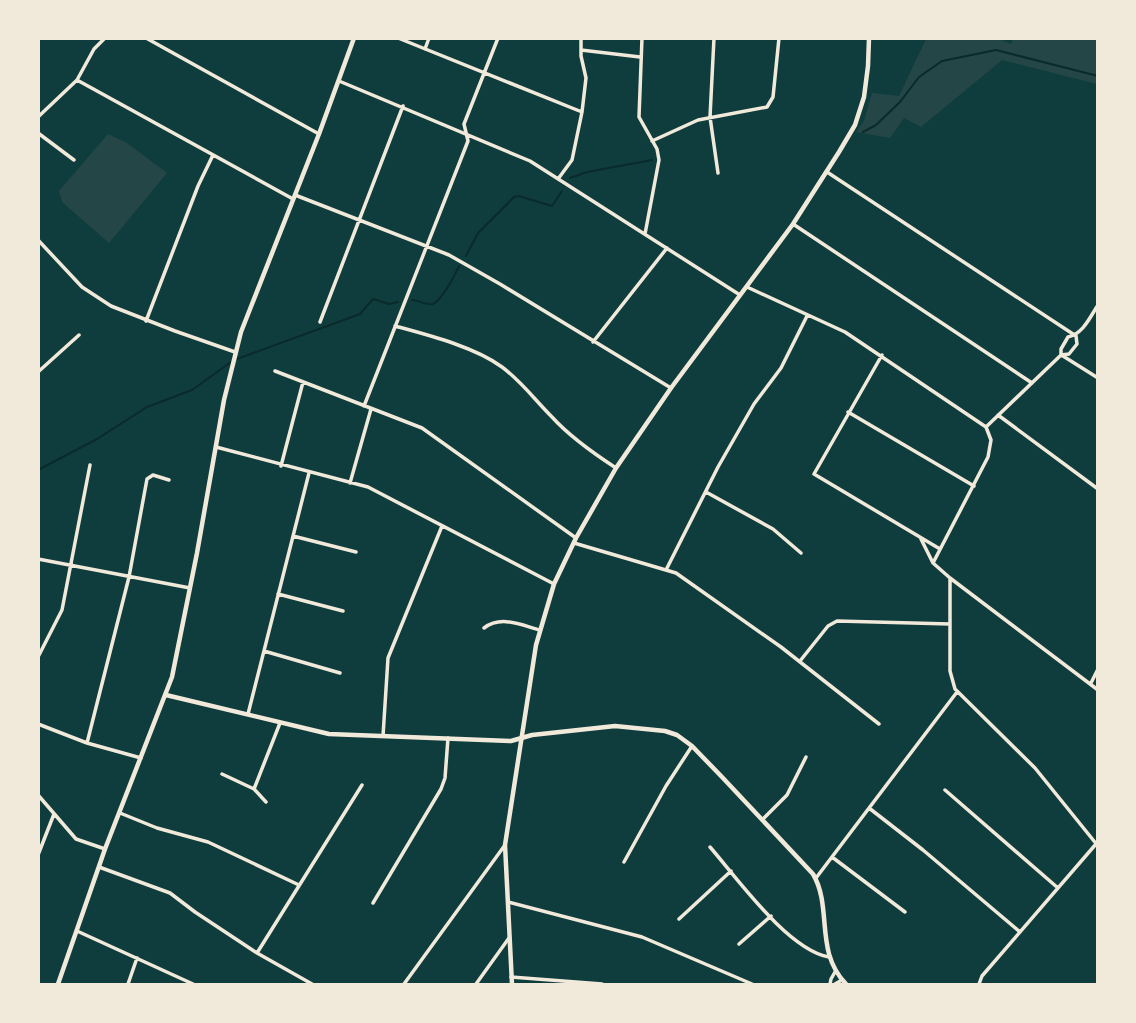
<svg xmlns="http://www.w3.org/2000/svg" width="1136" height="1023" font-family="Raleway,sans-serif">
<rect width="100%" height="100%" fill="#0f3d3e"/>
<!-- green -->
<path fill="#244646" d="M926,39h73l12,5 2,-5h84v45l-95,-24 -81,67 -17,-9 -14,20 -34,-6 8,-11 8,-28 27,3z
M108,134l19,9 40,30 -58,70 -47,-41 -3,-11z"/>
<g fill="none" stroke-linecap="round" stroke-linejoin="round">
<!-- stream -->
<path stroke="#0a2a2b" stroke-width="2" d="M863,132l13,-7 24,-23 19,-25 23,-16 54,-11 102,26
M570,178l17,-6 65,-12
M466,256l12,-23 36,-36 5,-1 33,10 10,-15
M412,300c6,0 16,6 21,4 9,-4 22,-29 26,-38
M237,359l123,-45 13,-15 16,5 9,-2
M38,470l59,-31 50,-32 45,-17 39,-28"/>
<!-- minor -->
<path stroke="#f1e9da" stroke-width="3.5" d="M146,38l173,96
M398,38l184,74
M642,38l-3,79 18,32 2,11 -14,74
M714,38l-4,79 8,56
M425,49l4,-11
M581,50l59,7
M77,80l216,119
M339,81l191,80 210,134
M38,117l39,-37 17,-31 11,-11
M38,133l36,27
M652,141l46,-21 69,-13 6,-10 6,-59
M827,172l249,164
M558,179l14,-19 10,-48 4,-34 -5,-22v-18
M295,195l154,60 51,29 171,104
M793,224l239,159
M38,240l44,47 29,19 64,25 60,21
M747,287l98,45 141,95
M146,321l52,-135 15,-31
M320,322l83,-216
M395,326c33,9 80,21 107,41 19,14 33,33 50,50 18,20 41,36 64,51
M1076,336l1,8 -8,10 -8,1 -75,72 5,13 -3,17 -55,106 17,15v93l5,18 80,79 63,78
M593,342l74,-94
M882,355l-68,119 126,75
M1061,355v-6l7,-12c15,-3 22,-20 30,-32
M1063,356l35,22
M275,371l147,57 154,110
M38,372l41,-37
M364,406l104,-265 -4,-17 34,-86
M848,412l126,74
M998,415l100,74
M216,447l152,40 186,97
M281,466l22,-84
M350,483l21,-74
M706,492l67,37 28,24
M293,536l63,16
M921,539l12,24
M574,543l102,30 105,74 98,77
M38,559l152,29
M666,570l52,-103 36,-63 27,-36 26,-52
M950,578l148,112
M278,594l65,17
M484,628c17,-13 37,-3 56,2
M264,651l76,22
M38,657l24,-47 28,-145
M800,661l28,-35 9,-5 113,3
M1091,683l7,-14
M248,714l61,-241
M38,724l49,19 54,15
M383,736l5,-78 54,-132
M87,743l42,-166 18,-98 6,-4 16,5
M222,774l32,15 12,13
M254,789l26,-66
M945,790l113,98
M38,795l38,44 29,10
M869,808l54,42 97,82
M120,813l37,15 51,14 91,43
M762,820l25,-25 19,-38
M710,847c27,31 78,103 119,110
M38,855l16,-41
M832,857l73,55
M624,862l42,-76 26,-40
M99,867l71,26 25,19 62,41 55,31
M816,878l141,-186
M508,902l134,35 110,47
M373,903l68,-114 4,-11 3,-40
M679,919l52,-48
M77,931l116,53
M739,944l32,-28
M257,953l105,-168
M511,977l91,7
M128,984l9,-26
M404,984l101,-139
M476,984l33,-46
M830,984l1,-5 4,-7
M835,984l7,-4
M979,984l3,-8 114,-132"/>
<!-- tertiary -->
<path stroke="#f1e9da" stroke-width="4.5" d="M166,695l163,39 182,7 21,-6 83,-9 50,5 12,4 15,11 30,31 91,97c20,34 1,77 33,110"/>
<!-- secondary -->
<path stroke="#f1e9da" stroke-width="4.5" d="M58,984l47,-135 67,-172 25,-124 27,-153 17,-68 78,-198 35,-96
M512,984l-7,-139 31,-200 18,-61 22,-46 40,-70 55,-80 122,-164 46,-72 16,-27 9,-28 4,-31 1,-28"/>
</g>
<!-- border -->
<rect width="1136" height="1023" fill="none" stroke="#f1e9da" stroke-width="80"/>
</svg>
